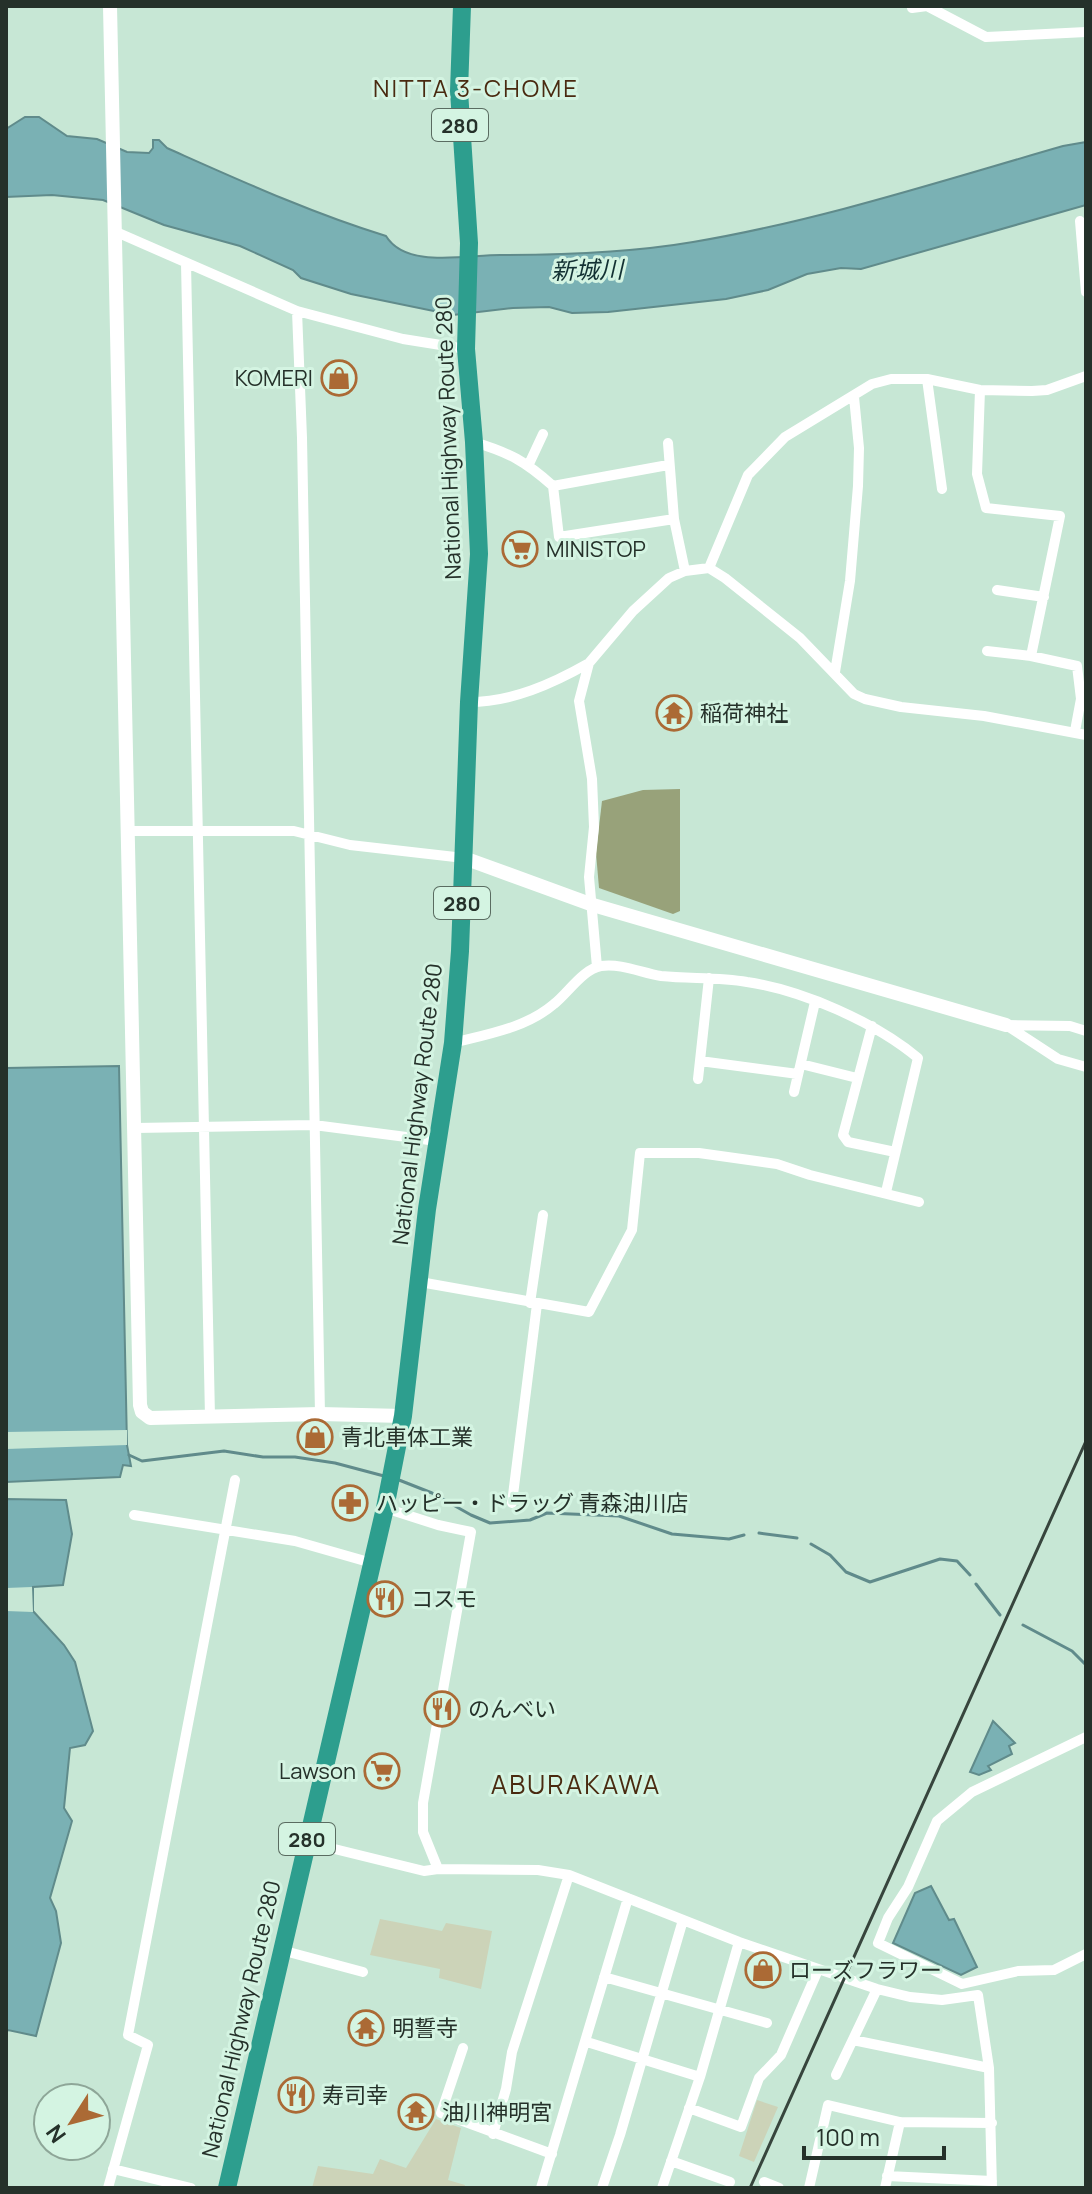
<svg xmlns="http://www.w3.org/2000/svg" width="1092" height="2194" font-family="Manrope,'Noto Sans JP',sans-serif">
<rect width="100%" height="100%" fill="#c7e7d5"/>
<!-- green -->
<path fill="#ccd3b8" d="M380,1919l62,12 4,-8 46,8 -11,58 -42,-11 1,-9 -70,-14z
M757,2100l21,7 -24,55 -15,-6z
M436,2119l25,9 -13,52 17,5 -1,3h-152l6,-22 55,8 7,-15 26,9z"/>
<!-- forest -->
<path fill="#98a27a" d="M680,789v122l-7,3 -74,-26 -3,-35 6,-52 41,-11z"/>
<!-- water -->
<path fill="#7ab1b4" stroke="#608b8b" stroke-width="2" d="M25,117h14l28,19 30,3 30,13 22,1 4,-5v-8h6l8,8c72,32 144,65 219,88 20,33 80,19 114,19 64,0 129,-2 193,-13 125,-21 248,-61 370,-96l23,-4v63l-225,64 -20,-1 -34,6 -39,16 -42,9 -118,13 -36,1 -23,-6 -36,1 -60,7 -102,-21 -50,-16 -8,-8 -53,-24 -76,-21 -61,-25 -51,-5 -46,2v-68z
M119,1066l8,379 4,21 -8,-1 -3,12 -114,5v-414z
M6,1499l60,1 6,34 -9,51 -30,2v24l31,34 11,17 18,69 -8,14 -15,3 -6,60 8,13 -22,77 6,13 5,32 -25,93 -28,-6 -2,3z
M993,1721l22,22 -6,3 3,8 -24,12 3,4 -12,5 -9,-3z
M931,1886l18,34 5,-1 23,48 -16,8 -68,-32 22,-50z"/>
<!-- pier -->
<path fill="#c7e7d5" d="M127,1430v15l-121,4v-17z
M32,1587l1,25 -27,-1v-23z"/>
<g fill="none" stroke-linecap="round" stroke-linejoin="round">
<!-- stream -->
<path stroke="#608b8b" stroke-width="3" d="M129,1455l13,6 82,-10 39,6h32l40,6 49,13
M399,1480l33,13 39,22 19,8 40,-3 17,-7 72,3 53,18 57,5 15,-4
M759,1533l38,5
M811,1544l19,11 16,17 24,10 70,-23 17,2 13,14
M976,1584l24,31
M1023,1625l49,26 14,14"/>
<!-- street -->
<path stroke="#fff" stroke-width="10" d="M912,8l15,-2 59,31 100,-5
M1080,221l6,71
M114,231l183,80 106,28 63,10
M186,263l24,1154
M297,311l5,127 18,976
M927,379l15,110
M980,390l-3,84 9,34 74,8 -29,140
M474,442c36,11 51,19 79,44l6,51 115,-18 11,52
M668,443l6,76
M529,464l14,-30
M553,486l115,-21
M709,568l39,-93 37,-38 87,-53 19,-5h36l53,11 52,1 15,-1 39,-14
M997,590l47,7
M987,651l44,5 46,10 4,33 -6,32
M835,672l15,-91 8,-95 1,-38 -5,-51
M469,702c43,0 83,-18 120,-39
M128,831h166l56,14 114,13
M597,967l-8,-90 5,-50 -2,-48 -13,-78 10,-38 44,-52 36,-33 16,-7 24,-3 16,10 75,60 54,56 11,5 36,8 83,9 102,19
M1006,1025l52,34 28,8
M1008,1025l62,1 16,5
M872,1026l-29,109 5,7 47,10
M453,1043c35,-9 73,-15 101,-39 14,-11 29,-35 47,-38 20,-3 41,7 60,10 29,3 57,1 86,6 55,8 128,40 171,76l-32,134
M700,1061l98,13
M801,1064l56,14
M698,1079l11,-101
M794,1092l21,-90
M135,1128l179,-3 123,16
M420,1282l169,30 43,-82 8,-77h59l78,11 33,11 109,27
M530,1303l13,-88
M512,1503l25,-199
M385,1508l53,17 33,7 -48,271v29l15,37
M134,1515l161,26 77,22
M1086,1737l-114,55 -35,29 -29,66 -20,31 -10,25 84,41 56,-13 36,-1 32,-16
M306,1842l118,29 14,-2 100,1 31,5 170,67 138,47 33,8 32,3 36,-5 11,73 3,120
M281,1950l82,22
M604,1977l163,46
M853,2040l136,28
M587,2042l113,35
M463,2048l-22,65 111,41
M836,2075l41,-86
M689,2108l52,19 18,-49 22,-23 37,-85
M493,2134l13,-45 6,-37 57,-177
M671,2161l59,21
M113,2169l78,19
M887,2176l105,5
M764,2182l15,6
M108,2188l40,-143 -20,-10 107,-555
M541,2188l87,-290
M602,2188l18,-53 63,-215
M662,2188l38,-111 39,-135
M809,2188l19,-83 72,17 92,1
M885,2188l15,-66"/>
<!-- secondary -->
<path stroke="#fff" stroke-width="14" d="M110,6l30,1399 2,7 8,6 170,-4 83,2
M464,858l129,47 413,120"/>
<!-- highway -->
<path stroke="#2d9e8e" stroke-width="18" d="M227,2188l158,-680 18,-92 24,-207 26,-166 7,-92 9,-249 10,-148 -5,-112 -8,-93 3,-106 -10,-152 3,-85"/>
<!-- rail -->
<path stroke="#37453d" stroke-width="3" d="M750,2188l336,-747"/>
</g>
<!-- icons -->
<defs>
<symbol id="shop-ring" viewBox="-11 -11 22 22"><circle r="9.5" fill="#d4f4e2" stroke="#ab6a35" stroke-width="1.5"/><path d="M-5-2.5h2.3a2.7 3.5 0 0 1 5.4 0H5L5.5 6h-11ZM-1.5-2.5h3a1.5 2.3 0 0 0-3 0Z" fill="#ab6a35"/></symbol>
<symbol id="supermarket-ring" viewBox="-11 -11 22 22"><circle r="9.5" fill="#d4f4e2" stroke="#ab6a35" stroke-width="1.5"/><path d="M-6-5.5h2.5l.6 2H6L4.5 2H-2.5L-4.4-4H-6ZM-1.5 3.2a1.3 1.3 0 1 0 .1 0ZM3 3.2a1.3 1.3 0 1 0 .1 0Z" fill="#ab6a35"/></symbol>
<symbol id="temple-ring" viewBox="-11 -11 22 22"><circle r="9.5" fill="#d4f4e2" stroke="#ab6a35" stroke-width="1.5"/><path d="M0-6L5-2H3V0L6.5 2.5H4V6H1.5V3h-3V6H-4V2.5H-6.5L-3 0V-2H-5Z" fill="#ab6a35"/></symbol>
<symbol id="pharmacy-ring" viewBox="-11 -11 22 22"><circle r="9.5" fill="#d4f4e2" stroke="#ab6a35" stroke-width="1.5"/><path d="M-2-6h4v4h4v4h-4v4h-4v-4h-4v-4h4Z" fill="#ab6a35"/></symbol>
<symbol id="restaurant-ring" viewBox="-11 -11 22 22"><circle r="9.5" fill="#d4f4e2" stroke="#ab6a35" stroke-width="1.5"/><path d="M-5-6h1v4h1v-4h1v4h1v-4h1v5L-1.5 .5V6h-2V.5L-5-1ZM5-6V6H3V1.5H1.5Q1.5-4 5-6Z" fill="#ab6a35"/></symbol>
</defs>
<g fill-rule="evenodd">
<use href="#shop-ring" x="319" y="358" width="40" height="40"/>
<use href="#supermarket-ring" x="500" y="529" width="40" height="40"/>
<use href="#temple-ring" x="654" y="693" width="40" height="40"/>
<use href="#shop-ring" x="295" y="1417" width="40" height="40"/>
<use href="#pharmacy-ring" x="330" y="1483" width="40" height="40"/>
<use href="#restaurant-ring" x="365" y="1579" width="40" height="40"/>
<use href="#restaurant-ring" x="422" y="1689" width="40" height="40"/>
<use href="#supermarket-ring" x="362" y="1751" width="40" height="40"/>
<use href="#shop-ring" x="743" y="1950" width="40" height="40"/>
<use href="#temple-ring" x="346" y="2008" width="40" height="40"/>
<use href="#restaurant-ring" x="276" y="2075" width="40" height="40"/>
<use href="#temple-ring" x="396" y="2092" width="40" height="40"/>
</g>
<g text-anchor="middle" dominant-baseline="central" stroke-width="6" stroke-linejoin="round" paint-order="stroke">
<!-- shield labels -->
<g fill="#d4f4e2" stroke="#5a6c61" stroke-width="2">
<rect x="432" y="109" width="56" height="32" rx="6"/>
<rect x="434" y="887" width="56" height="32" rx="6"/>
<rect x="279" y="1823" width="56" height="32" rx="6"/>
</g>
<g font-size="20" font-weight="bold" fill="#25312a">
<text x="460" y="125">280</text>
<text x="462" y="903">280</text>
<text x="307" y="1839">280</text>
</g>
<!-- poi labels -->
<g font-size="22" fill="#25312a" stroke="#d4f4e2" text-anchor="start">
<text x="313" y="378" text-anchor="end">KOMERI</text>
<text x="546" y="549">MINISTOP</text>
<text x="700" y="713">稲荷神社</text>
<text x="341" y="1437">青北車体工業</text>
<text x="376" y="1503">ハッピー・ドラッグ 青森油川店</text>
<text x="411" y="1599">コスモ</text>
<text x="468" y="1709">のんべい</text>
<text x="356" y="1771" text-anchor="end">Lawson</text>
<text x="789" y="1970">ローズフラワー</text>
<text x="392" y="2028">明誓寺</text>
<text x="322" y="2095">寿司幸</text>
<text x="442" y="2112">油川神明宮</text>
</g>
<!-- street labels -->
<g font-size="22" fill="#25312a" stroke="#d4f4e2">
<text transform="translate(448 438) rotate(-92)">National Highway Route 280</text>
<text transform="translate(417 1104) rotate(-83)">National Highway Route 280</text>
<text transform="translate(241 2019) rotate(-77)">National Highway Route 280</text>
</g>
<!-- neighbourhood labels -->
<g font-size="24" letter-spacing="2" fill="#492a10" stroke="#d4f4e2">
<text x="476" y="87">NITTA 3-CHOME</text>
</g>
<!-- water labels -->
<g font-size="24" font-style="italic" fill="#133133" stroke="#d4f4e2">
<text transform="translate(587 269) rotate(-1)">新城川</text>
</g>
<!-- quarter labels -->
<g font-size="26" letter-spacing="2" fill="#492a10" stroke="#d4f4e2">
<text x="576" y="1784">ABURAKAWA</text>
</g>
</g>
<!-- border -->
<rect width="1092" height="2194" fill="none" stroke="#25312a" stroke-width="16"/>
<!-- north arrow -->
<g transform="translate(72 2122) rotate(234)"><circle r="38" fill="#d4f4e2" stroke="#8ea698" stroke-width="2"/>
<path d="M0-6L14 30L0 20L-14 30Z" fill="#ab6a35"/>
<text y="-12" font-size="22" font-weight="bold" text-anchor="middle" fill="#25312a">N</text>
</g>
<!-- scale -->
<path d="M804 2146v12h140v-12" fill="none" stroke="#25312a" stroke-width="4"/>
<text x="816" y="2146" font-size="24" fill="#25312a" stroke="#d4f4e2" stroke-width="6" paint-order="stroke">100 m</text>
</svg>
